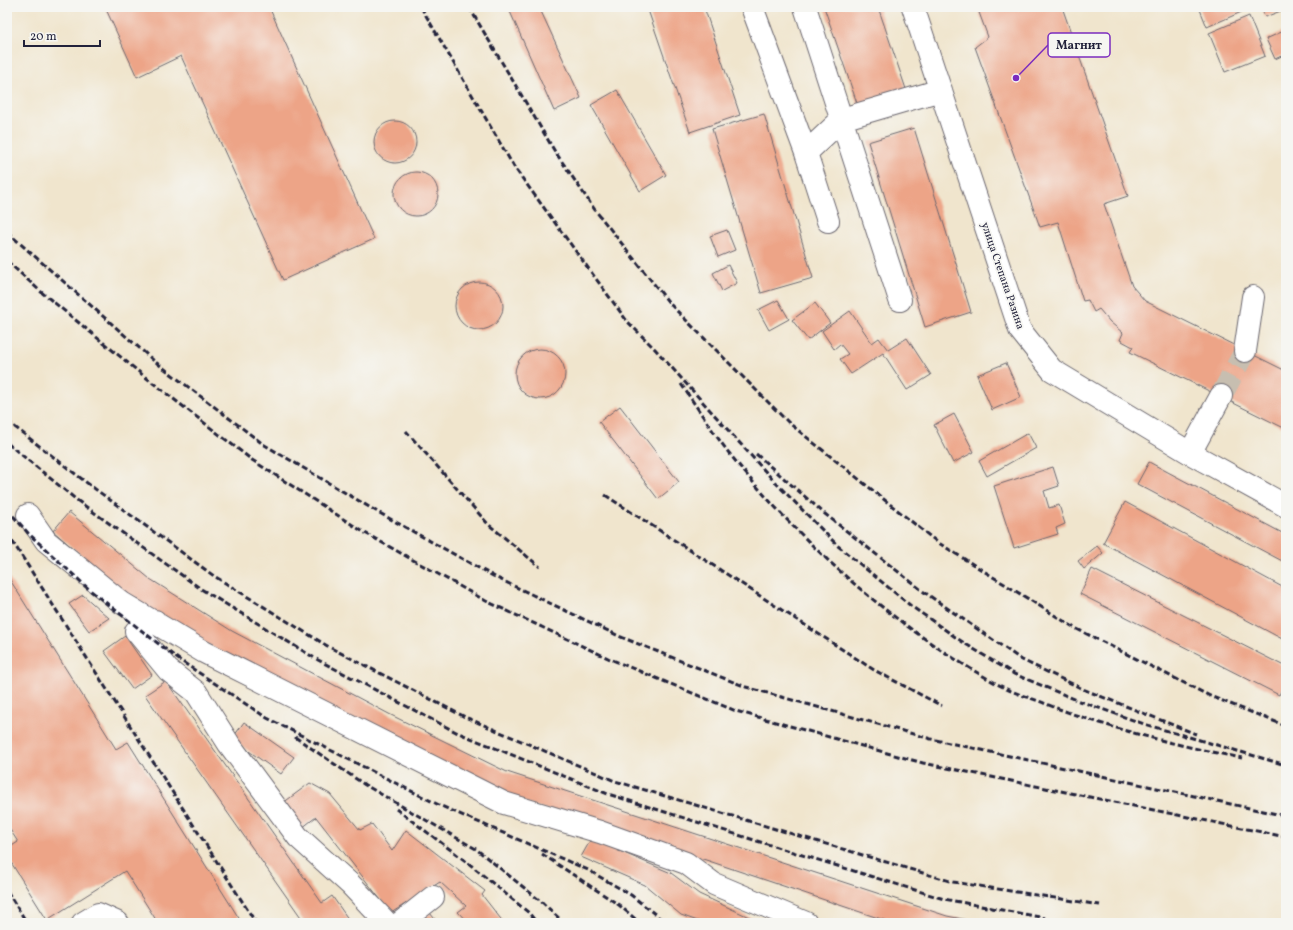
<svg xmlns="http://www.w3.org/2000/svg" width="1293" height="930" font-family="Vollkorn,serif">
<rect width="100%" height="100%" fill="#f6f6f2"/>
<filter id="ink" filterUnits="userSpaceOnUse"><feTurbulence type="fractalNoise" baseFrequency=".025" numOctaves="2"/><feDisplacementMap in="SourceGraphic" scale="8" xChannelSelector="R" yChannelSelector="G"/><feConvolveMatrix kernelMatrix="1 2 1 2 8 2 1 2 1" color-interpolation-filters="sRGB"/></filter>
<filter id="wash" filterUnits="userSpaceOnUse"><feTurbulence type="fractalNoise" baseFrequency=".012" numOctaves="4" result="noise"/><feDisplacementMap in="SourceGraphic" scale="16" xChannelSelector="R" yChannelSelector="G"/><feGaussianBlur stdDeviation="0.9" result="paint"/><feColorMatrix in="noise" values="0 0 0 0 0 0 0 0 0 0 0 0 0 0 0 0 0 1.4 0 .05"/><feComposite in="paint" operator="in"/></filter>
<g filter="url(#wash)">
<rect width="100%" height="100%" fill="#f0e5cd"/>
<g id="blocks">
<!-- building -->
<path fill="#eda487" d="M105,7h164l105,232 -91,41 -102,-224 -44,21z
M508,7h31l42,91 -27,13z
M647,7h57l36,108 -50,17z
M824,7h54l29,85 -48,17z
M977,7h85l66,189 -24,8 28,82 13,15 141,70v58l-156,-77 3,-5 -13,-7 3,-7 -13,-11 -11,-13 -5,3 -6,-12 -5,1 -25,-79 -18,5 -65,-180 13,-10z
M1199,7h46l1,3 -39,17z
M1261,7h25v2l-21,8z
M1249,16l16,40 -40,16 -16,-39z
M1286,30v24l-11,5 -9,-20z
M617,90l49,85 -26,16 -49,-86z
M764,114l49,164 -52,15 -49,-164z
M374 142a21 21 0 1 1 42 0a21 21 0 1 1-42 0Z
M914,128l57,184 -46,15 -57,-185z
M394 194a22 22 0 1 1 44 0a22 22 0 1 1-44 0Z
M727,230l8,20 -17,7 -8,-21z
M728,265l9,18 -15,8 -9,-18z
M455 306a24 24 0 1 1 48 0a24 24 0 1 1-48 0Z
M778,300l11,19 -20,11 -11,-20z
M815,303l15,20 -22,17 -16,-20z
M850,311l22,32 7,-5 9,12 19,-12 24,37 -24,15 -24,-37 -32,21 -11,-15 8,-5 -8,-10 -6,5 -12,-18z
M515 374a25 25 0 1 1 50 0a25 25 0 1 1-50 0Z
M1006,363l15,34 -29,13 -15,-35z
M620,406l59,76 -21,17 -59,-77z
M954,414l20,38 -21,11 -19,-38z
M1028,433l8,15 -49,28 -8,-15z
M1149,462l137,73v28l-149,-79z
M1053,467l6,19 -15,5 5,17 10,-3 6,19 -9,4 2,6 -44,14 -20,-62z
M1125,502l161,87v52l-183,-98z
M69,512l81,67 82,52 157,83 118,58 440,144 36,7h-90l-184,-62 -212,-67 -279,-143 -91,-56 -74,-64z
M1097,546l6,7 -19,16 -6,-8z
M1092,569l194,98v14l-7,14 -199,-101z
M7,575l109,174 12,-7 114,181h-84l-33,-52 -78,49 -40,-64v-7l11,-7 -11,-17z
M83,595l26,23 -20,13 -20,-27z
M125,636l27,39 -20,14 -28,-38z
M166,681l156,222 10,-7 19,27h-46l-160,-228z
M244,722l50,35 -13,17 -49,-35z
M310,783l20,11 30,36 12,-6 20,27 14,-21 79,61 -3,4 22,28h-36l-10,-11 8,-6 -26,-24 -49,31 -75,-96 -14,11 -19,-25z
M591,839l80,34 28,21 63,29h-59l-22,-8 -36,-30 -64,-28z
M430,913l8,10h-21z"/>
</g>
</g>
<g filter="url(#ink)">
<use href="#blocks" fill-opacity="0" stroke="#6a666e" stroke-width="1"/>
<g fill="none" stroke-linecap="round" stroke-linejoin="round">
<!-- minor-tunnel -->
<path stroke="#c7beb0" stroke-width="22" stroke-dasharray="22 11" stroke-linecap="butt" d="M1221,396l24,-45"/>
<defs>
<path id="minor" d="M752,7l54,146
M805,7l95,293
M913,7l107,323 32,40 138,83 96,53
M828,221l-22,-68 36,-34 99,-29
M1245,351l8,-54
M1190,453l31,-57
M28,515l18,26 76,62 82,49 300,151 96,29 86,31 28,21 92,39
M155,621l-19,10 32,39 28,22 33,52 69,93 52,47 37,39
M83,923l15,-9 20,9
M400,923l33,-26"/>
</defs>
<!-- minor casing -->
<use href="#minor" stroke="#6a666e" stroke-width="24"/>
<!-- minor -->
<use href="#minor" stroke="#fff" stroke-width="22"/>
<!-- rail -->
<path stroke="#22223b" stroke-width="3" stroke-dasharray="6 3" stroke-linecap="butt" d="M421,7l93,160 113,154 28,28 118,131 65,66 73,60 53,37 50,31 65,27 65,23 142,41
M469,7l85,143 41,60 75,94 119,119 148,119 138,86 135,68 76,30
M7,232l146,128 110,84 113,67 119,66 126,60 125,50 185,52 355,77
M7,261l33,30 104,85 108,84 113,73 121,68 124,58 126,52 187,52 363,74
M681,384c16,23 31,47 48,69 73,92 168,177 272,233 14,8 31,12 45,18 64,25 129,41 196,54
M7,421l84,65 123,90 115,71 136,70 150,64 338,101 147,23
M406,431l82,93 52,43
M7,443l71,58 123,88 117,71 138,72 152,62 146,46 190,59 101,19
M756,454l69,60 99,78 98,68 63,30 111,44
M605,495l269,175 68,36
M7,509l21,24 63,58 87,68 89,59 172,87 149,65 43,25 35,28
M7,533l249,390
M295,737l70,48 111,64 67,54 21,20
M396,809l71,53 62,51 8,10
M542,854l77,51 21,18
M7,891l20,32
M7,918l3,5"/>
</g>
</g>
<g text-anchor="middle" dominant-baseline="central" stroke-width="3.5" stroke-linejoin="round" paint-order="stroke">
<!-- street labels -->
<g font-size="11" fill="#22223b" stroke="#f6f6f2">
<text transform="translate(1002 276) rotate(71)">улица Степана Разина</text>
</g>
</g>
<!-- callouts -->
<path fill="none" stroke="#7b2cbf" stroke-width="1.5" d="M1016 78L1048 45"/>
<circle fill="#7b2cbf" stroke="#f6f6f2" stroke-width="1.5" cx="1016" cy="78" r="4"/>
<rect fill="#f6f6f2" stroke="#7b2cbf" stroke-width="1.5" x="1048" y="33" width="62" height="24" rx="4"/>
<g font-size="12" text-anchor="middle" font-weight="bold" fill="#22223b">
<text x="1079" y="49">Магнит</text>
</g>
<!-- margin -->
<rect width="1293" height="930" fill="none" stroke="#f6f6f2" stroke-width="24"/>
<!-- scale -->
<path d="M24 40v6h76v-6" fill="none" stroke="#22223b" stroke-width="2"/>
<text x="30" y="40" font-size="12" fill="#22223b" stroke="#f6f6f2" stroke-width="3" paint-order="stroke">20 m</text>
</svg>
